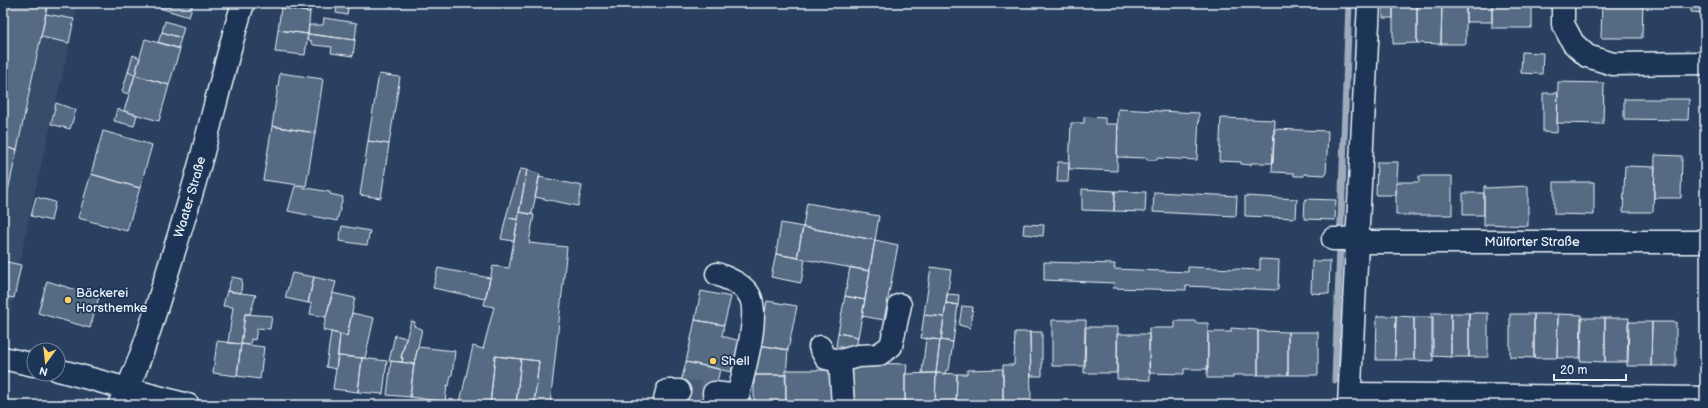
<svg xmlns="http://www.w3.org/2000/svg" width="1708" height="408" font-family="'Balsamiq Sans',sans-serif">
<rect width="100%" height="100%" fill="#294061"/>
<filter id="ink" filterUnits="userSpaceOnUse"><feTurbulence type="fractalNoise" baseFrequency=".025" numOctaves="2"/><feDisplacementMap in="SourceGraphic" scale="8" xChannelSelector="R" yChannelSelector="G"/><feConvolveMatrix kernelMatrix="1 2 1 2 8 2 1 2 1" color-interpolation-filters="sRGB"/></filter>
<g filter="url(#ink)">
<!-- built -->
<path fill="#364d6b" d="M3,3h74l-7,39 -41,175 -26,134z"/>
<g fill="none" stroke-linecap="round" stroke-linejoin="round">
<!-- stream -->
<path stroke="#9dabbd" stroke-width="7" d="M1335,380l14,-377"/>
</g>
<!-- building -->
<path fill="#556a83" stroke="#e8f1f8" d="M3,3h45l-31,147 -14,-3z
M143,3h50l-4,14z
M321,3h18v4l-18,-3z
M1383,3h10v15h-10z
M1393,3h24v40l-24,1z
M1417,3h25l-1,41 -24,-1z
M1442,3h24v41h-25z
M1466,3h26v19h-26z
M1492,3h40v25h-40z
M1602,3h41l-1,35h-41z
M1691,3h14v10l-14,-1z
M295,6l16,2 -1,4 -16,-2z
M337,6l11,2 -1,7 -11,-2z
M281,8l29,4 -2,22 -30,-4z
M46,14l28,5 -5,24 -28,-6z
M324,18l33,5 -2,17 -47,-6 1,-9h14z
M165,21l19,6 -3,11 -19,-6z
M278,30l30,4 -3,21 -30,-3z
M162,32l19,6 -3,10 -20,-6z
M308,34l47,6 -2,16 -22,-3 1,-6 -18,-2 -3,-2 1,-2 -5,-1z
M145,39l35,10 -11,36 -34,-10z
M1522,52l21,1 -1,21 -21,-1z
M133,55l7,3 -5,17 -7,-3z
M128,72l7,3 -6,19 -7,-2z
M280,73l43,6 -8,54 -43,-7z
M379,74l21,3 -11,67 -21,-3z
M135,75l34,10 -10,36 -35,-10z
M1558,82l46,1 -1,41 -46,-1z
M1543,93h15l-1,40 -14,-1z
M1624,99h65l-1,21 -64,-1z
M56,103l20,7 -6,19 -19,-5z
M117,109l20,6 -3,11 -20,-5z
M1118,109l81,4 -2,47 -40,-2v2h-10v-2l-30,-1z
M1084,117l21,1v6h13l-1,47 -48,-2 2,-46h13z
M1221,118l54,2 -2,43h-22v2l-10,-1v-2l-22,-1z
M272,126l43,7 -9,53 -43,-6z
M1274,129l54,2 -2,44 -22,-1v2h-10v-3l-22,-1z
M103,131l49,14 -12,43 -49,-14z
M1702,140h3v41h-3z
M368,141l21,3 -8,54 -21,-3z
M3,147l14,3 -14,63z
M1655,155l27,1 -1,42h-27z
M1058,162h11l-1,20h-11z
M1377,162h21l-2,33h-20z
M1625,166l30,1 -2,45h-30z
M520,169l7,1 -9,50 -12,-3z
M527,170l13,4 -8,40 -13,-2z
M91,174l49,14 -13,43 -49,-13z
M1419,176h33v39h-56v-33h23z
M539,177l43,9 -4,20 -43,-9z
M1554,182h40v33l-40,-1z
M295,186l35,6v2l13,3 -6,24 -49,-10z
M1484,186h2v2l42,-2v40l-42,-2v2h-2z
M1082,189l33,2 -1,20 -32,-1z
M1115,191l31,1 -1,20 -31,-1z
M1154,192l83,4 -1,20 -83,-4z
M1463,193h21v22h-21z
M1245,196l52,3 -1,19 -51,-2z
M36,197l19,5 -4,19 -20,-5z
M1305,199l31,1 -1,20 -31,-1z
M807,203l72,13 -4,24 -72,-13z
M519,212l15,3 -5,28 38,4 -17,158h-16l5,-44 -44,-5 -5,49 -30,-3 13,-56 10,3 11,-42 -10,-2 9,-39 16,2z
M506,217l12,3 -4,21 -13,-2z
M781,223l22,4 -6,31 -21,-4z
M1024,224l20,1 -1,11 -20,-2z
M342,226l28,5 -3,14 -28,-4z
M803,227l72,13 -6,31 -72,-13z
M875,240l23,5 -14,75 -22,-4z
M776,254l29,5 -4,24 -30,-6z
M1260,259l19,1 -1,30 -92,-4v4l-73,-2 1,-5 -70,-3v-18l71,2 -1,5 74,3v-5l72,3z
M3,261l18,4 -7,33 -11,-2z
M1312,261h18l-1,33 -18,-1z
M850,267l20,4 -5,29 -20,-4z
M931,267l20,3 -7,47 -20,-2z
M438,268l52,10 -5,21 -52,-11z
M292,273l22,4 -6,26 -23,-5z
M232,277l10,2 -1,14 -14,-2z
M314,277l22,5 -10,35 -16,-3 2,-11h-4z
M47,281l52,16 -9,31 -52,-15z
M227,291l29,4 -6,19h-5l-4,30 -13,-1 5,-36 -10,-1z
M701,291l30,6 -7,28 -29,-5z
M332,293l23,5 -8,38 -24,-6z
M947,294l12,1 -1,10 -12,-2z
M845,296l20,4 -7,37 -20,-4z
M767,301l30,5 -9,44 -29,-5z
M946,303l12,2 -5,37 -12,-2z
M962,306l11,1 -3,21 -11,-3z
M352,313l22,5 -9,40 -27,-2 2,-22 7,2z
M1432,313h19v44l-19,-1z
M1451,313h18v44h-18z
M1469,313h19v44h-19z
M245,314l27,2 -2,13 -13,-1 -2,12 -4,-1 -1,6 -9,-1z
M1510,314h24v44l-24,-1z
M1534,314h24l-1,44h-23z
M1558,314l24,1 -1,43h-24z
M924,315l20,2 -3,23 -20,-2z
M1377,316h19l-1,44h-19z
M1396,316l18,1v43h-19z
M1414,317h19v44l-19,-1z
M1581,318h24v44l-25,-1z
M1605,318h24l-1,44h-23z
M695,320l29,5 -2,11 18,5 -7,27h-1l-1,4 -45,-10z
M1052,320h34l-1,46h-33z
M411,321l4,1 -1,4 8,3 -8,35 -12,-2 1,-4h-2z
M1175,321h21l-1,2h13v46h-24v5l-35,-1v-45h26z
M1628,322h24l-1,44h-24z
M1652,322h24v44h-25z
M1085,327h33l-1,46h-33z
M1231,328l27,2v45h-25v3h-26l1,-46h23z
M1258,331l30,1v43h-30z
M331,332l9,2 -4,35 -10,-2z
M1015,332h15l1,73h-28v-40h11z
M1030,332h12v44h-11z
M1288,332h30v43h-30z
M838,333l20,4 -2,13 -20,-4z
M1117,334h32l1,46 -33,-1z
M395,335l11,3 -5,20h2l-1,4 -13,-1z
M926,338l14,2 -4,33h-14z
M940,340l13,2 -4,28h-3l-1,4 -9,-1z
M217,341l24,3 -4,32 -24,-3z
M241,344l23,3 -4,32 -23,-3z
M759,345l29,5 -2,25h-32z
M418,347l37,4 -3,24h-1l-2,11 -2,-1 -2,17 -35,-5 4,-33z
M338,356l24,2 -4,34 -25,-3z
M495,356l26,3 -5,46h-26z
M362,358l25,3 -4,33 -25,-2z
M521,359l18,2 -5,44h-18z
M391,361l23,3 -4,33 -23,-2z
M686,362l34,7 -8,36h-37z
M853,363l54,1 -1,10h-1v31h-53z
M1003,369v36h-47l1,-31h10v-4z
M785,370h45l1,35h-45z
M936,373l21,1 -1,31h-21z
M936,373l-1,32h-30v-31z
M754,375h32v30h-32z"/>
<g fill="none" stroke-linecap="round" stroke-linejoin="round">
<!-- minor-tunnel -->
<path stroke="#465b78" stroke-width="22" stroke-dasharray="22 11" stroke-linecap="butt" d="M679,391l35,2"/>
<defs>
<g id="minor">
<path d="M1563,3v21l10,19 14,13 26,8 92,-1"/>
<path d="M1333,239h11l14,-2"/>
<path id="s1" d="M1357,242h341l7,-3"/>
<path d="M717,274c12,5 23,9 31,19 14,18 -5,80 -10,103"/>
<path d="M820,347l6,11 14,3"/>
<path d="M714,393l24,3 -1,9"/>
<path d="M1351,394l354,4"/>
<path d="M664,405l3,-14h12"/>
<path d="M843,405l-3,-44 18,-5 20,-1 13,-9 9,-41"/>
<path d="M1349,405l20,-402"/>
</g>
<g id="major">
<path d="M3,358l31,7"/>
<path d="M58,370l130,35"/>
<path id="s2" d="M119,405c21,-39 33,-83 46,-125 13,-42 27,-85 38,-128 13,-50 25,-100 40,-149"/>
</g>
</defs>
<!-- minor casing -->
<use href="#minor" stroke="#e8f1f8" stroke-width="25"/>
<!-- major casing -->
<use href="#major" stroke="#e8f1f8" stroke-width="25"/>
<!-- minor -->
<use href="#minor" stroke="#1d3557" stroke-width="22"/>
<!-- major -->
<use href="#major" stroke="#1d3557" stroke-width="22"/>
</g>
</g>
<!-- markers -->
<g fill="#ffd166" stroke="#1d3557" stroke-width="1.5">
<circle cx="68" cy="300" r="4"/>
<circle cx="713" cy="361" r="4"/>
</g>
<g text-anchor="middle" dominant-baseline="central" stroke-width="3.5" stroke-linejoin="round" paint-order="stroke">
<!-- street labels -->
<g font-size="13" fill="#e8f1f8" stroke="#1d3557">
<text stroke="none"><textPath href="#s2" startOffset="220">Waater Straße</textPath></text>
<text stroke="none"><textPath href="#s1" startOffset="175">Mülforter Straße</textPath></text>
</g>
<!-- poi labels -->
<g font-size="13" fill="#e8f1f8" stroke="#1d3557" text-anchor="start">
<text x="76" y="293">Bäckerei<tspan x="76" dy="15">Horsthemke</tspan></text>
<text x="721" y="361">Shell</text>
</g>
</g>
<!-- margin -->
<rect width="1708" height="408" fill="none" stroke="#1d3557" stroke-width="16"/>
<rect x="8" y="8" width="1692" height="392" fill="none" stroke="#e8f1f8" stroke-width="1.5" filter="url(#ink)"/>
<!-- north arrow -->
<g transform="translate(46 362) rotate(195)"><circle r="19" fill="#1d3557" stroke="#6e8097"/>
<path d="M0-3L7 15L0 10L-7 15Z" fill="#ffd166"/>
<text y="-6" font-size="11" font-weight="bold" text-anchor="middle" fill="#e8f1f8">N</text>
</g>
<!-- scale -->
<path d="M1554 374v6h72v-6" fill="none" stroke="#e8f1f8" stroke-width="2"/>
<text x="1560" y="374" font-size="12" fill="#e8f1f8" stroke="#1d3557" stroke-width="3" paint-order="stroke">20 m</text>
</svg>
